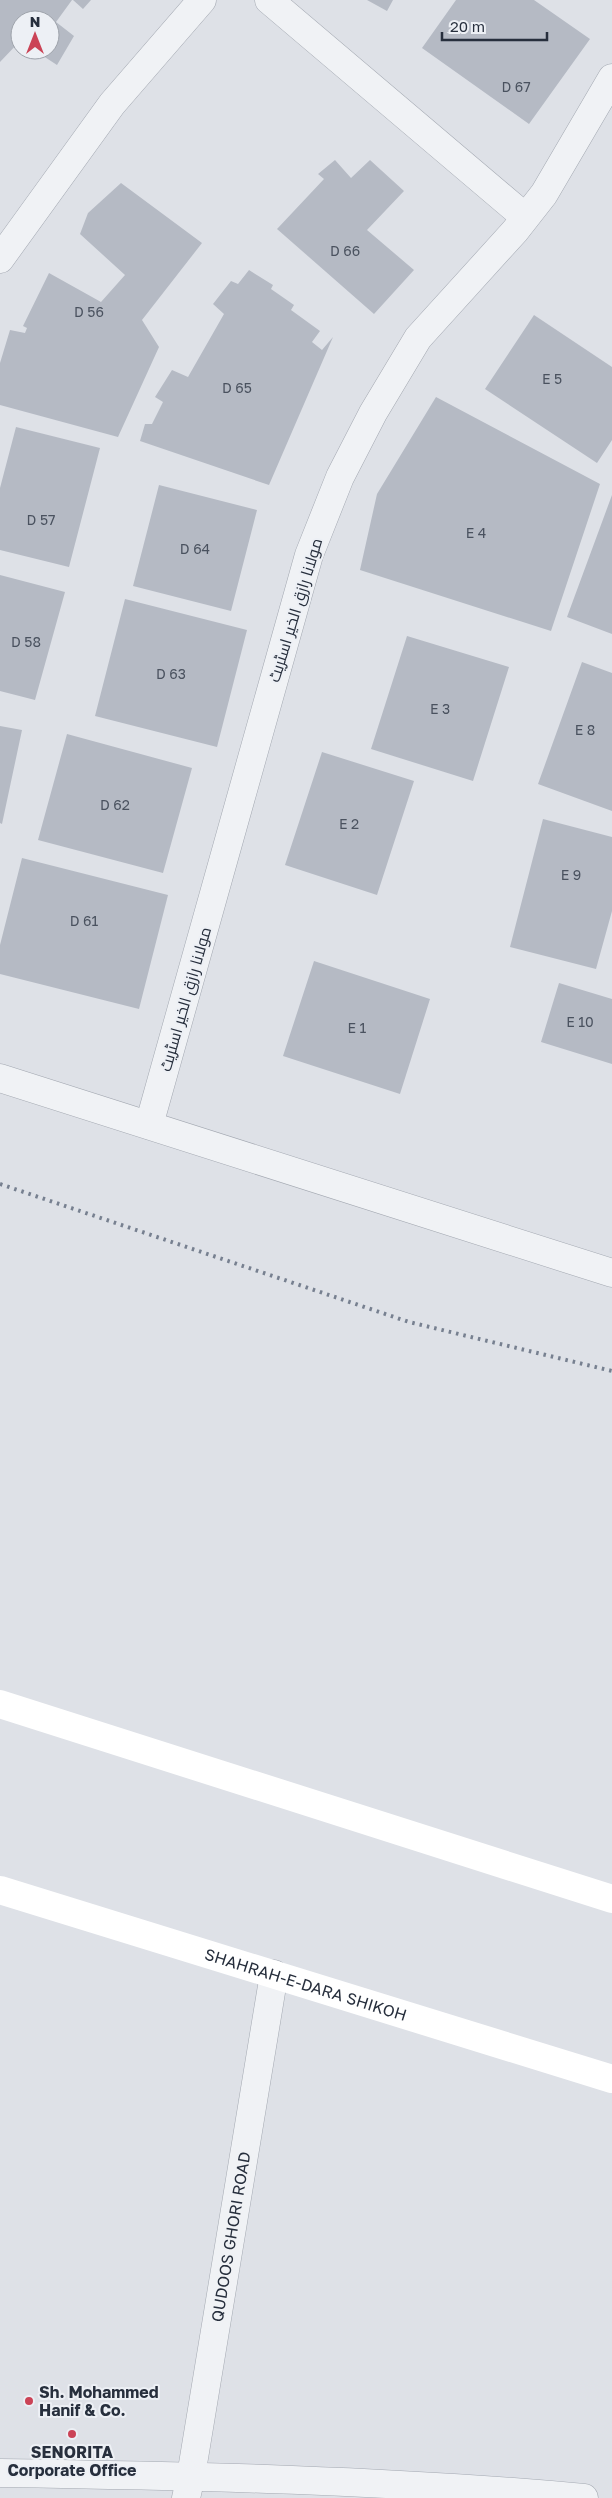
<svg xmlns="http://www.w3.org/2000/svg" width="612" height="2498" font-family="'Golos Text',Cairo,sans-serif">
<rect width="100%" height="100%" fill="#dee1e7"/>
<!-- building -->
<path fill="#b5bac4" d="M0,0h72l-16,22 18,14 -17,29 -23,-15h16v-30h-30v21l-20,21z
M73,0h18l-8,9z
M367,0h26l-6,11z
M456,0h78l56,39 -61,85 -107,-76z
M335,160l16,18 19,-18 34,31 -37,39 47,40 -40,44 -97,-85 47,-50 -6,-5z
M121,183l81,60 -60,77 17,27 -41,90 -118,-32v-42l10,-33 15,3 2,-5 -4,-2 26,-53 52,29 24,-27 -45,-41 8,-21z
M249,270l24,15 -2,4 23,16 -3,5 29,21 -8,11 10,8 11,-13 -64,148 -129,-44 5,-17h7l11,-22 -8,-5 17,-27 16,7 36,-63 -11,-10 18,-23 7,3z
M534,315l78,52v73l-15,23 -112,-74z
M436,397l164,87 -49,147 -191,-61 17,-76z
M16,427l84,21 -31,119 -69,-17v-62z
M159,485l98,25 -26,101 -98,-25z
M612,495v139l-45,-17z
M0,575l65,17 -30,108 -35,-9z
M125,599l122,31 -30,117 -122,-31z
M407,636l102,31 -36,114 -102,-32z
M582,662l30,11v138l-74,-27z
M0,726l22,4 -20,94 -2,-1z
M67,734l125,34 -29,105 -125,-33z
M322,752l92,29 -37,114 -92,-30z
M543,819l69,18v74l-16,58 -86,-22z
M22,858l146,37 -29,114 -139,-35v-29z
M314,961l116,38 -30,95 -117,-38z
M559,983l53,16v65l-71,-22z"/>
<g fill="none" stroke-linecap="round" stroke-linejoin="round">
<defs>
<g id="street">
<path d="M269,0l256,217"/>
<path d="M0,259l112,-155 90,-104"/>
<path d="M0,1078l612,195"/>
<path d="M149,1125l160,-570 31,-78 33,-64 45,-75 97,-107 29,-37 68,-116"/>
<path d="M0,2473c195,3 390,7 584,25"/>
<path id="s1" d="M186,2498l5,-22 83,-502"/>
</g>
</defs>
<!-- street casing -->
<use href="#street" stroke="#a3a8b1" stroke-width="29"/>
<!-- street -->
<use href="#street" stroke="#f0f2f5" stroke-width="28"/>
<!-- secondary -->
<g stroke="#fff" stroke-width="28">
<path d="M0,1704l612,195"/>
<path id="s2" d="M0,1890l612,189"/>
</g>
<!-- rail -->
<path stroke="#778090" stroke-width="4" stroke-dasharray="2.5 5" stroke-linecap="butt" d="M0,1184l409,138 203,49"/>
</g>
<!-- markers -->
<g fill="#cb4356" stroke="#edf0f5" stroke-width="2">
<circle cx="29" cy="2401" r="5"/>
<circle cx="72" cy="2434" r="5"/>
</g>
<g text-anchor="middle" dominant-baseline="central" stroke-width="4" stroke-linejoin="round" paint-order="stroke">
<!-- number labels -->
<g font-size="14" fill="#4a525f">
<text x="516" y="86">D 67</text>
<text x="345" y="250">D 66</text>
<text x="89" y="311">D 56</text>
<text x="552" y="378">E 5</text>
<text x="237" y="387">D 65</text>
<text x="41" y="519">D 57</text>
<text x="476" y="532">E 4</text>
<text x="195" y="548">D 64</text>
<text x="26" y="641">D 58</text>
<text x="171" y="673">D 63</text>
<text x="440" y="708">E 3</text>
<text x="585" y="729">E 8</text>
<text x="115" y="804">D 62</text>
<text x="349" y="823">E 2</text>
<text x="571" y="874">E 9</text>
<text x="84" y="920">D 61</text>
<text x="580" y="1021">E 10</text>
<text x="357" y="1027">E 1</text>
</g>
<!-- street labels -->
<g font-size="16" fill="#272f3d" stroke="#edf0f5">
<text transform="translate(295 610) rotate(-73)">مولانا رازق الخیر اسٹریٹ</text>
<text transform="translate(185 999) rotate(-74)">مولانا رازق الخیر اسٹریٹ</text>
<text stroke="none"><textPath href="#s2" startOffset="320">SHAHRAH-E-DARA SHIKOH</textPath></text>
<text stroke="none"><textPath href="#s1" startOffset="265">QUDOOS GHORI ROAD</textPath></text>
</g>
<!-- poi labels -->
<g font-size="16" font-weight="bold" fill="#272f3d" stroke="#edf0f5" text-anchor="start">
<text x="39" y="2392">Sh. Mohammed<tspan x="39" dy="18">Hanif &amp; Co.</tspan></text>
<text x="72" y="2452" text-anchor="middle">SENORITA<tspan x="72" dy="18">Corporate Office</tspan></text>
</g>
</g>
<!-- north arrow -->
<g transform="translate(35 35)"><circle r="24" fill="#edf0f5" stroke="#9ea3ab"/>
<path d="M0-4L9 19L0 12L-9 19Z" fill="#cb4356"/>
<text y="-8" font-size="14" font-weight="bold" text-anchor="middle" fill="#272f3d">N</text>
</g>
<!-- scale -->
<path d="M442 32v8h105v-8" fill="none" stroke="#272f3d" stroke-width="2.5"/>
<text x="450" y="32" font-size="15" fill="#272f3d" stroke="#edf0f5" stroke-width="4" paint-order="stroke">20 m</text>
</svg>
